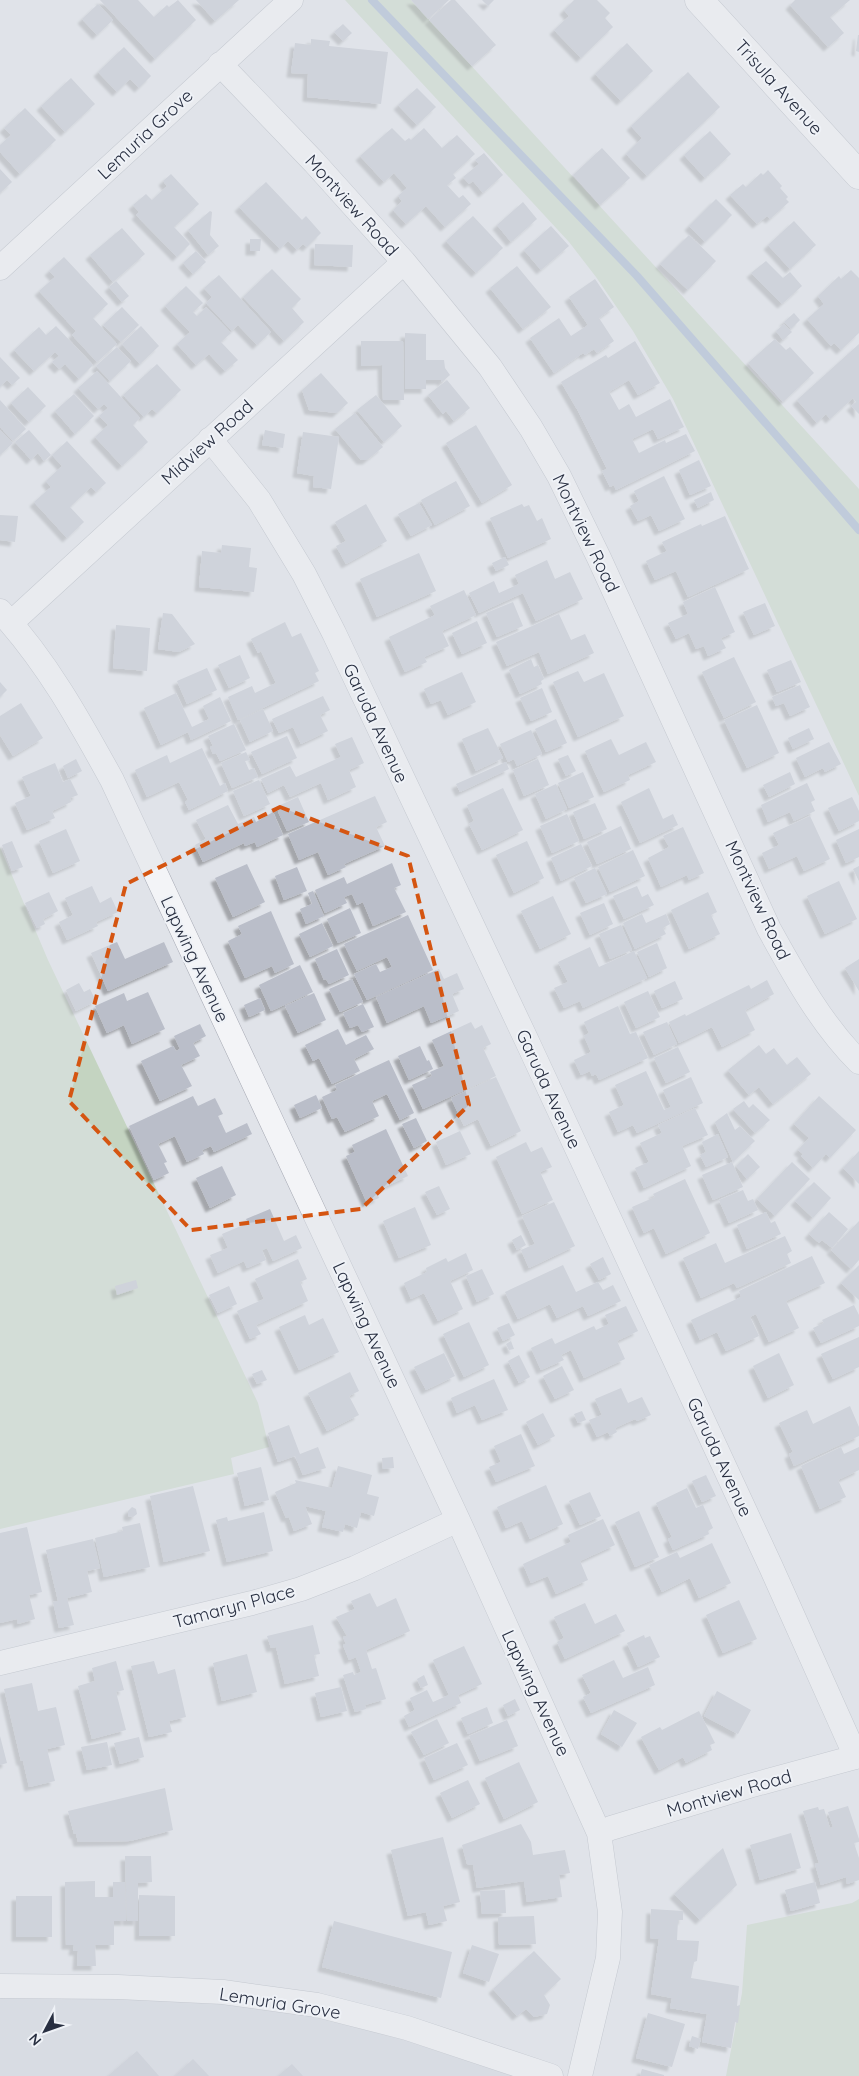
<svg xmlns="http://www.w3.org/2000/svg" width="859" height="2076" font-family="Quicksand,sans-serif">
<defs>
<filter id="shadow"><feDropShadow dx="-4.5" dy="4.5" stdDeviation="1" flood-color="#0004"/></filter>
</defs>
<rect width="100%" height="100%" fill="#e0e3e9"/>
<!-- built -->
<path fill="#ced2db" d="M0,1982l219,6 341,88h-560z"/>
<!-- green -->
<path fill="#c4d4c1" d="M345,0h66l448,489v307l-186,-397 -40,-68 -37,-54 -27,-35z
M0,847l48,113 210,443 11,44 -38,11 3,16 -234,55z
M859,1899v177h-133l16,-83 5,-68 105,-22z"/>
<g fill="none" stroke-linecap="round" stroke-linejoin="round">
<!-- stream -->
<path stroke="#99aecb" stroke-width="8" d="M372,0l265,276 222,254"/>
</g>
<!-- building -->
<path fill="#babec9" filter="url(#shadow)" d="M100,0h38l16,17 13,-12 2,2 9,-7 18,20 -41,39z
M196,0h43l-24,21z
M411,0h38l-21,19z
M451,0h4l41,45 -24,21 -43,-46z
M482,0h12l-6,6z
M574,0h23l13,13 -5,5 8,9 -32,31 -27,-28 15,-14 -5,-6z
M795,0h55l-20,17 14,16 -16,14 -38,-42z
M98,4l15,16 -16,15 -15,-16z
M343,24l9,9 -9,8 -9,-9z
M858,35h1v17l-3,-1z
M311,39l19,2 -1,5 59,6 -7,52 -74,-7 1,-23 -17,-1 4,-30 16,2z
M627,43l26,28 -32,30 -26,-27z
M124,47l27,29 -12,12 -9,-9 -13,13 -19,-20z
M688,72l32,35 -73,69 -21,-22 16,-16 -11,-12z
M71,78l24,26 -30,28 -24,-26z
M417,88l19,19 -19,18 -19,-20z
M25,108l31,32 -36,34 -20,-22v-7l11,-10 -7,-7z
M392,128l13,13 4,-3 2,2 13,-12 18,20 15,-13 18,19 -22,20 3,4 -9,7 12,13 4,-3 8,9 -26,23 -19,-21 -20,18 -13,-14 9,-9 -4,-5 9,-8 -13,-15 -10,9 -24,-26z
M710,131l21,23 -26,24 -21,-23z
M602,148l28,30 -30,27 -27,-30z
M484,153l19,22 -20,18 -10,-12 -4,3 -6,-7 16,-13 -4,-4z
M0,169l12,13 -12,11z
M768,170l14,16 -2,2 8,9 -2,2 3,3 -19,17 -3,-3 -10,8 -27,-29 13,-11 3,3 15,-14 2,2z
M171,174l28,30 -25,23 16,17 -13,13 -41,-42 3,-3 -6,-7 13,-11 6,6 15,-14 -4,-5z
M266,182l36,38 4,-4 15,17 -14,14 -4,-3 -6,6 -9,-9 -8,8 -41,-42z
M716,199l16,16 -27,27 -16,-16z
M523,202l14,17 -26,23 -14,-17z
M210,211l2,1 -2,23 9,11 -11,9 -20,-25z
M473,216l30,32 -27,25 -30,-32z
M794,221l22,24 -26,24 -22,-24z
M551,226l18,20 -28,24 -17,-20z
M122,228l23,26 -32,28 -23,-27z
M689,235l27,26 -28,29 -28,-26z
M250,239h11l-1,12h-10z
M315,244l38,1 -1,22 -38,-2z
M196,251l10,11 -13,12 -10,-11z
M64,257l44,47 -15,14 24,26 -20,18 -25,-27 4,-4 -37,-40 16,-14 -6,-6z
M766,261l17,17 7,-6 12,14 -20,18 -31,-31z
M517,266l34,41 -28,22 -33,-41z
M272,269l29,30 -9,9 12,14 -20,19 -41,-44z
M851,270l8,8v55l-18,17 -7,-7 -3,3 -24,-27 17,-15 -6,-8 21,-20 2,3z
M219,275l52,57 -14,13 -19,-20 -6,6 -26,-28 6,-6 -8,-9z
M595,279l19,28 -15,11 15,23 -17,12 -3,-4 -9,6 -2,-2 -29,20 -24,-35 29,-20 12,18 17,-11 -19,-28z
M116,281l13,15 -7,6 -13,-15z
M186,286l17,17 -10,9 4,4 9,-9 25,26 -10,9 17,18 -13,11 -16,-17 -13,11 -19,-21 13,-12 -25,-26z
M122,307l17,18 -18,17 -18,-17z
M794,313l6,7 -9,9 -7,-7z
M784,324l8,8 -9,8 -7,-9z
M56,326l37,39 -14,14 -14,-15 -6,5 -7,-7 7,-6 -4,-4 -21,19 -20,-21 25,-23 7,8z
M141,326l18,20 -19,18 -18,-20z
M405,333l21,1v26h18l1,8 5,7 -8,7 -1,-2h-15v9h-21z
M775,339l11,11 4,-3 24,26 -31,29 -35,-39z
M361,341h42l1,59h-21l-1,-35 -21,1z
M635,341l25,42 -22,12 -9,-15 -20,12 10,18 10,-6 7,13 34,-18 14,28 -26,12 -5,-10 -21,10 7,14 26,-13 1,3 20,-9 9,17 -79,39 -2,-5 -4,2 -8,-16 5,-2 -29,-58 -17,-29 45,-27 2,3z
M859,344v70l-8,-8 5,-4 -3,-4 -23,21 -4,-5 -9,9 -20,-23z
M117,347l14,14 -21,20 -14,-15z
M0,357l20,21 -8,7 -5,-5 -7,7z
M157,364l24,26 -24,23 -5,-4 -8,8 -21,-22z
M97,371l43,47 -7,7 15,17 -26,24 -27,-29 13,-12 -9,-9 9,-8 -4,-4 -6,5 -20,-21z
M321,373l27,30 -11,10 -28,-3 -7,-20z
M447,380l23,28 -16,13 -8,-10 -3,3 -15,-19z
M28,387l18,19 -17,16 -18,-19z
M74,394l20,22 -19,18 -20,-23z
M376,395l26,31 -18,16 -27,-32z
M0,400l26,29 -13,12 -13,-14z
M355,413l28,34 -16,13h-6l-26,-31z
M476,425l36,60 -30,18 -36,-60z
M0,430l13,13 -13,12z
M29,430l22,25 -7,6 -6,-8 -7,7 -16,-18z
M265,430l20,4 -2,14 -21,-3z
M303,432l36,5 -8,52 -18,-2 1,-11 -17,-3z
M67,441l39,42 -10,9 -5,-5 -21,20 14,15 -17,16 -33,-36 17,-15 -5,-6 16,-15 -10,-11z
M699,460l12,26 -21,9 -11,-25z
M664,476l21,43 -26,12 -8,-16 -13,6 -8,-15 9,-5 -5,-10z
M456,481l14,25 -35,19 -14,-25z
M711,492l3,8 -16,8 -4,-8z
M419,503l13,22 -21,11 -13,-22z
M366,504l21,37 -41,23 -10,-18 10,-5 -11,-19z
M522,504l2,3 5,-2 8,16 5,-3 9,21 -43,19 -18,-40z
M0,515l18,1 -3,26 -15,-2z
M725,516l24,53 -61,28 -12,-26 -21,9 -9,-19 21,-10 -5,-9 39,-18 1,2z
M222,545l29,3 -2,19 8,1 -3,24 -55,-5 3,-36 19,2z
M419,553l17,38 -59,26 -17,-38z
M505,557l4,8 -13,6 -4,-8z
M547,560l8,19 15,-7 13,27 -47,22 -13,-28 -44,20 -10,-20 25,-12 5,12 20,-9 -4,-9z
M715,587l20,45 -14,6 5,10 -18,8 -4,-10 -8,3 -7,-16 -13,6 -8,-16 20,-9 -5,-12z
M464,590l12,25 -34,16 7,15 -25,11 3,5 -22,10 -16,-35 46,-22 -5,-9z
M513,602l10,24 -26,11 -11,-24z
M765,603l10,23 -21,9 -11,-23z
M163,613l9,1 23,30 -16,8 -21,-3z
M559,614l12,26 14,-6 9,19 -46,21 -9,-22 -32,14 -11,-24z
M477,621l10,22 -25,11 -10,-21z
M285,622l7,15 9,-4 18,38 -4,2 4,8 -81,39 -10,-23 24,-11 3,7 21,-10 -15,-32 -3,2 -7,-14z
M116,625l34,3 -3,43 -34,-3z
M240,655l10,23 -21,10 -11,-23z
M734,657l22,45 -32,16 -22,-46z
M531,659l3,8 4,-2 6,14 -3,2 1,3 -22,10 -11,-24z
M791,660l10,22 -24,10 -10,-22z
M207,668l10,22 -30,14 -10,-23z
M578,671l6,11 20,-9 20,43 -46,21 -25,-55z
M462,672l14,30 -28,13 -7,-15 -10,4 -7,-15z
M0,682l7,8 -7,7z
M800,685l10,22 -20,9 -6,-13 -8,3 -4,-9z
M542,688l10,24 -21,9 -11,-23z
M176,693l16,34 17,-8 -6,-13 17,-9 11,24 -40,19 -3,-8 -27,13 -17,-37z
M323,696l7,14 -10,5 8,16 -27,13 -8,-17 -14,6 -7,-14z
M21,703l22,35 -30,18 -13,-21v-19z
M757,705l22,48 -32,15 -23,-48z
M263,709l10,22 -23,11 -10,-22z
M556,719l11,24 -21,9 -11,-23z
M234,724l12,26 -26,11 -4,-8 -3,1 -3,-7 3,-1 -5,-10z
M488,728l15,30 -27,13 -14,-32z
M809,728l5,11 -21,10 -5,-11z
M531,730l11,24 -25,12 -3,-7 -6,3 -8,-18z
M287,736l10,22 -35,16 -11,-22z
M352,737l12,26 -15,7 7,17 -28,13 -7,-17 -31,14 -6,-12 -16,8 -7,-14 29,-13 6,11 45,-20 -6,-13z
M611,739l8,16 27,-13 10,20 -28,13 2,5 -26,12 -19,-41z
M829,742l12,22 -16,8 -2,-4 -18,9 -9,-19z
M202,748l18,38 5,-3 3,8 -39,19 -4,-8 3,-2 -9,-18 -32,15 -12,-27 32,-15 3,8z
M246,752l4,8 -5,1 4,9 5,-2 4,9 -26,11 -11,-25z
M568,755l8,16 -10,5 -8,-17z
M76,759l6,12 -14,7 -5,-12z
M538,759l11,26 -25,11 -11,-26z
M506,762l3,7 -49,23 -4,-8z
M55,763l8,19 7,-3 8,16 -8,3 1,4 -19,9 3,7 -28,12 -12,-27 16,-7 -9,-19z
M583,772l11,25 -25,11 -11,-25z
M790,772l5,12 -26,13 -6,-12z
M259,780l11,24 -26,12 -11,-25z
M807,783l8,17 -4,2 4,9 -21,10 -4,-9 -22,10 -7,-17z
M556,784l11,25 -21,10 -11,-25z
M503,788l20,42 -41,20 -13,-26 5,-3 -7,-16z
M649,788l14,31 10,-5 5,11 -38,18 -19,-41z
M375,796l12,26 -11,5 9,19 -41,18 2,3 -18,8 -10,-23 -19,8 -11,-26z
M298,797l11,25 -22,9 -11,-24z
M852,797l7,14v10l-20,10 -11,-23z
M595,803l12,26 -23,10 -11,-27z
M228,805l10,19 16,-7 2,5 17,-10 10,23 -26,12 -2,-5 -10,4 -1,-3 -41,19 -8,-17 11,-6 -10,-19z
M567,814l12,27 -27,12 -12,-27z
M810,816l20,43 -26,12 -7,-15 -28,13 -7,-16 17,-8 -6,-12z
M621,826l10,23 -34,15 -10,-22z
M683,827l21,46 -15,7 -2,-5 -26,12 -13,-29 21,-11 -6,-11z
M66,829l14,32 -27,12 -14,-32z
M859,829v28l-13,6 -10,-23z
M12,841l11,26 -11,4 -10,-26z
M527,841l17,37 -30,15 -18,-38z
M581,844l11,22 -31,15 -10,-23z
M633,850l12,26 -35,16 -12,-25z
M392,863l9,22 -7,3 12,24 -33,14 -10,-24 -6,3 -5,-11 -8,3 3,6 -22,10 -10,-23 29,-13 3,7z
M247,864l18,38 -32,15 -18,-39z
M859,866v15l-6,-12z
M297,867l10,24 -23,9 -9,-24z
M595,868l12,26 -21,9 -12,-25z
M839,881l18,38 -32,15 -18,-38z
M92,886l8,17 11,-6 7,15 -22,10 2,4 -31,14 -8,-18 14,-7 -8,-17z
M637,886l5,11 6,-3 6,11 -30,14 -11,-23z
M313,891l11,25 -18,8 -6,-15 12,-5 -4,-11z
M49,892l9,19 -15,8 2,5 -8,4 -12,-25z
M708,892l9,20 -6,3 9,19 -31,15 -18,-39z
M553,896l18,38 -31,15 -19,-38z
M604,903l9,21 -23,11 -10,-22z
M350,908l11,25 -23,10 -11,-24z
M271,911l23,53 -19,9 -3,-7 -27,12 -17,-37 14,-7 -4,-8z
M642,914l4,9 20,-9 4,10 -7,4 3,6 -31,15 -12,-26z
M408,915l25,55 -66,30 -13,-26 22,-10 4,8 12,-5 -5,-10 -30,14 -13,-27z
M322,923l11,23 -23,11 -11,-23z
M621,925l11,25 -22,9 -11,-25z
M117,942l8,17 39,-17 9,20 -65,29 -17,-38z
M657,943l10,25 -18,9 -12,-25z
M590,947l9,20 35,-16 13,27 -64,30 -3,-7 -16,7 -10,-20 14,-6 -10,-20z
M337,949l12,26 -20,9 -3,-5 -2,1 -9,-21z
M859,959v32l-14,-23z
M300,965l13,27 -42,19 -12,-26z
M439,969l5,10 13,-6 7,16 -12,5 7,17 -28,12 -7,-17 -37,17 -11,-26z
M352,979l11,23 -23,10 -11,-23z
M767,980l7,14 -29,16 10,20 -33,17 -10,-20 -33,16 -10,-21 16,-8 1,2 63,-31 2,4z
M675,981l8,18 -21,9 -8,-17z
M79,983l5,9 6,-3 6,12 -20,10 -10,-21z
M648,991l12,26 -24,11 -12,-26z
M148,992l17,37 -33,15 -8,-19 -17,8 -12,-27 29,-13 3,8z
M314,993l12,27 -28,13 -13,-27z
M260,998l5,12 -16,7 -5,-12z
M363,1004l11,23 -12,5 -4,-7 -8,3 -7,-15z
M618,1006l12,28 6,-2 12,26 -49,22 -3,-6 -4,2 -2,-5 -9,4 -7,-15 17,-8 -7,-16 5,-3 -5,-11z
M471,1022l4,7 7,-4 9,19 -8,4 13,28 -73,33 -11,-24 20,-9 -2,-4 14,-6 -12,-26z
M667,1022l10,22 -23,11 -11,-23z
M200,1024l6,12 -13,7 7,13 -19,9 11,21 -32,15 -19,-40 32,-15 3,5 4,-2 -6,-13z
M338,1029l8,16 20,-10 8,14 -20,10 6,12 -28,13 -13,-26 -6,3 -8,-16z
M759,1045l7,9 8,-6 13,17 10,-8 14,17 -38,30 -14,-17 -10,8 -21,-25z
M420,1046l7,15 2,-1 4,9 -24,11 -11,-24z
M678,1047l12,25 -24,11 -12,-25z
M389,1060l25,53 -14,7 -13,-26 -15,7 7,15 -34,16 -8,-15 -5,2 -10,-22 15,-7 -2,-5z
M646,1071l18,39 7,-3 -8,-17 28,-13 12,26 -66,30 -4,-8 -15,7 -9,-20 15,-7 -9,-20z
M496,1077l25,54 -30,15 -13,-27 -14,7 -13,-28z
M316,1095l6,13 -22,10 -6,-13z
M193,1096l5,10 17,-8 8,16 -5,2 8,17 21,-10 5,11 -38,18 -3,-6 -9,4 2,4 -17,8 -12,-26 -17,8 9,18 -3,1 5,10 -15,7 -25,-54z
M819,1096l37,34 -26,28 -4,-4 -13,14 -12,-12 2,-2 -5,-4 11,-12 -15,-14z
M744,1101l5,7 4,-4 17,16 -15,13 -22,-24z
M695,1108l13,27 -26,11 9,20 -47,22 -9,-20 14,-6 -9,-19 22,-10 -4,-8z
M727,1113l8,17 5,-4 15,15 -22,21 -18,-40z
M416,1118l11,23 -13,7 -12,-24z
M386,1129l22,47 -32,15 3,7 -12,5 -21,-47 9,-4 -3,-7z
M460,1131l11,23 -25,11 -10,-23z
M718,1134l10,23 -22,10 -6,-12 6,-3 -4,-10z
M526,1142l5,10 11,-5 10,20 -12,5 13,28 -31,14 -26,-57z
M859,1151v33l-16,-16z
M748,1154l12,13 -13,12 -11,-13z
M732,1162l11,25 -30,13 -11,-25z
M792,1162l18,17 -35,37 -18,-17z
M222,1166l14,29 -26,13 -14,-30z
M685,1179l25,54 -44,21 -12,-26 -10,5 -12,-26 23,-10 -2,-3z
M814,1182l17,16 -18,20 -18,-17z
M439,1186l11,23 -13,6 -12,-23z
M743,1190l5,11 5,-2 5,11 -29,13 -10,-23z
M554,1202l21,44 -46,22 -8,-18 14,-6 -13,-28z
M415,1207l16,38 -32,13 -16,-37z
M270,1209l14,32 12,-6 6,13 -29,13 -6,-13 -5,2 4,10 -19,8 -3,-7 -26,12 -8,-18 18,-7 -6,-14 26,-11 -2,-4z
M766,1212l5,11 4,-2 6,13 -34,15 -10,-24z
M829,1212l19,17 -16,19 -10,-8 -3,3 -10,-9z
M859,1221v39l-8,9 -20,-19z
M521,1235l5,10 -9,5 -5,-10z
M785,1236l7,15 -5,3 4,9 -54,25 -3,-5 -33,15 -18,-40 33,-15 9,20z
M466,1253l7,17 -23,11 13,28 -25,12 -14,-28 -13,6 -7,-16 23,-11 -1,-4 20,-10 2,4z
M812,1256l13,27 -39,18 13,27 -30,14 -13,-28 -6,3 9,19 -33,15 -9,-19 -17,8 -9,-20 50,-23 -2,-6z
M603,1257l8,17 -12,6 -9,-16z
M298,1259l9,20 -7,3 8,19 -52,24 5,9 -11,5 -13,-28 27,-12 -9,-20z
M563,1265l13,27 22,-10 5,8 10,-5 8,16 -33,15 -5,-10 -26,12 -7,-14 -32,15 -13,-27z
M859,1265v35l-18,-17z
M482,1269l12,25 -17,8 -11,-26z
M136,1280l2,8 -21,7 -2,-9z
M229,1286l8,18 -19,9 -9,-18z
M854,1305l5,10v11l-38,17 -8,-15 11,-5 -2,-3z
M626,1306l12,25 -21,10 8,18 -41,19 -13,-28 -10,5 3,5 -23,10 -10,-22 21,-10 3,6 39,-18 2,4 13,-6 -4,-9z
M305,1315l4,10 14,-7 16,34 -40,18 -20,-43z
M469,1322l20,43 -25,12 -21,-43z
M509,1323l6,12 -12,6 -6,-13z
M859,1337v30l-26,12 -12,-25z
M511,1341l3,8 -5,1 -3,-6z
M444,1353l11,23 -29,14 -12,-23z
M779,1353l15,32 -26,13 -15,-32z
M519,1355l11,22 -11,6 -11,-22z
M562,1366l12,24 -19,9 -12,-23z
M262,1370l5,10 -10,4 -5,-10z
M350,1372l9,19 -10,5 10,19 -32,16 -19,-38z
M494,1379l14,31 -26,10 -7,-15 -18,8 -6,-15z
M621,1388l7,15 14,-6 9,18 -14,6 -2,-2 -20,9 2,4 -7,4 -2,-4 -11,5 -8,-17 13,-5 -7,-16z
M850,1406l9,21v9l-65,30 -5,-12 4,-2 -14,-29 28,-13 6,14z
M582,1411l4,9 -8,3 -4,-9z
M543,1413l12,23 -17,9 -12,-23z
M289,1425l11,29 18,-7 8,21 -23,7 -8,-19 -17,6 -10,-29z
M521,1434l14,32 -39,16 -7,-15 12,-5 -7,-16z
M841,1447l3,7 15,-7v23l-21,10 8,17 -26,12 -19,-43z
M393,1457l1,11 -11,1 -1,-11z
M338,1466l34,9 -5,19 12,3 -5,19 -13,-4 -4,16 -12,-4 -2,8 -21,-5 4,-16 -21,-5 7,18 -18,7 -5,-14 -3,1 -11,-26 21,-9 -1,-3 37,8z
M261,1467l8,33 -24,6 -8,-33z
M706,1475l10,21 -14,6 -10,-21z
M546,1485l17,39 -33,15 -8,-18 -16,7 -9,-21z
M193,1486l17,65 -46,11 -14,-66z
M687,1488l9,20 7,-3 10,23 -5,3 1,3 -36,16 -5,-11 4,-2 -16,-34z
M590,1492l11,24 -21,9 -11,-24z
M132,1507l4,2 1,5 -4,3 -5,-1v-5z
M639,1511l20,46 -24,10 -20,-45z
M264,1512l9,39 -46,11 -11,-42 11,-3 1,4z
M603,1519l12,26 -35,16 8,19 -32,14 -8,-18 -17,7 -8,-19 48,-22 -3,-7z
M140,1523l10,44 -46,10 -9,-39 28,-7 -1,-4z
M27,1527l15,65 -13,3 6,24 -17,5 -1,-5 -17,4v-90z
M93,1539l7,29 -13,3 5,21 -25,6 7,27 -15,3 -6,-26 5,-1 -12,-51z
M712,1543l19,40 -32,15 -9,-20 -28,14 -13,-27 28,-13 3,6z
M370,1593l7,14 19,-9 14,33 -44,19 6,19 4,-1 10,31 -21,6 1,4 -11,3 -12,-37 10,-3 1,3 7,-3 -5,-15 -7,3 -6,-15 3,-1 -3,-7 4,-1 -11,-19 19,-8 -4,-8z
M739,1600l18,39 -34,14 -17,-38z
M585,1603l10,21 21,-10 9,17 -60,28 -8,-17 7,-4 -10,-21z
M313,1625l7,29 -6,1 5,21 -34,8 -9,-37 -5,1 -4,-12z
M644,1635l1,3 5,-2 10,21 -22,10 -11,-24z
M464,1646l18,38 -24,11 3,8 -52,24 -5,-11 11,-6 -5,-12 17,-8 6,12 16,-7 -16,-35z
M247,1654l10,38 -35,9 -9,-38z
M614,1660l9,18 25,-11 7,18 -64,28 -8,-16 8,-4 -9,-18z
M116,1661l8,29 -8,2 10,38 -34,9 -14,-53 17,-5 -3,-13z
M154,1661l4,13 17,-5 11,48 -17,4 3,11 -23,5 -18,-71z
M424,1675l4,10 -7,3 -4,-9z
M32,1683l6,28 18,-4 9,38 -18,4 8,32 -26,6 -6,-26h-2l-17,-72z
M341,1687l6,24 -26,6 -6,-24z
M717,1691l34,19 -13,24 -34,-18z
M515,1699l5,11 -12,6 -5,-11z
M487,1707l6,16 -25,11 -7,-16z
M614,1710l23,13 -15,24 -21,-13z
M699,1711l16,32 -5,2 2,5 -26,13 -3,-6 -24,13 -18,-33 19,-10 2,3z
M437,1719l12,24 -25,12 -13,-23z
M507,1720l11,26 -38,15 -11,-25z
M0,1736l7,27 -7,2z
M139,1737l5,20 -24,7 -6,-21z
M107,1742l5,23 -25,5 -6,-23z
M457,1743l11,22 -34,15 -10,-22z
M519,1762l19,40 -34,17 -19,-41z
M468,1780l12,24 -28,14 -12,-25z
M165,1788l8,42 -43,11 -52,1 -2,-8h-2l-6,-23z
M848,1806l11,33v3l-5,1 5,15v22l-12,4 -1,-7 -25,8 -6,-21 4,-1 -16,-52 15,-4 1,3 5,-1 6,19 3,-1 -5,-15z
M521,1824l10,18 2,13 32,-5 5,23 -11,2 3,22 -35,5 -3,-21 -47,7 -4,-23 -6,-1 -5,-19z
M791,1833l10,35 -41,12 -10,-35z
M443,1837l17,65 -17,4 4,15 -18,4 -3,-13 -18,4 -17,-66z
M723,1848l14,37 -37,35 -26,-26z
M125,1856h26l1,26 -14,1v38h-11z
M95,1881v16h18v-15h12l1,39h-12v24h-19l1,21h-19l1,-15h-5l1,-6h-8l-1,-63z
M815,1882l5,21 -29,8 -6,-21z
M505,1890l1,23 -24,1 -2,-23z
M139,1895l36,1v40h-36z
M16,1896h36v41h-36z
M651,1909l32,2v9h-5l-1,20 22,1 -2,20 -3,1 -3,16 48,8 -2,20 3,-1 -2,18 -3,-1 -4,26 -29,-6 5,-27h5l-42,-7 2,-10 -21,-4 8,-55 -9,-1z
M534,1916l2,28 -37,1 -1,-28z
M334,1921l118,31 -11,46 -119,-31z
M472,1945l27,9 -10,28 -26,-9z
M534,1951l27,28 -17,16 6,10 -3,9 -13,3 -8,-8 -9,7 -24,-27z
M648,2013l37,11 -13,43 -36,-9z
M692,2036l9,3 -3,10 -9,-3z
M137,2051l22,25h-51z
M193,2059l16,17h-34z
M292,2064l11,12h-25z
M642,2069l22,6v1h-24z"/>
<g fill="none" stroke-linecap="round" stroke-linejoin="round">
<defs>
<path id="minor" d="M220,64l94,98 90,100 86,105 41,61 28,48 40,82 170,371c26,47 52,95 90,133
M0,268l291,-268
M210,439l49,61 45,74 30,59 193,408 244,526 85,190
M0,611c47,51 79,109 112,169l346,740 141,313 11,79 -2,46 -28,118
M11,623l393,-361
M0,1663l252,-60 49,-14 54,-21 103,-48
M599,1833l12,-5 138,-42 110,-30
M0,1986l118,1 105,5 94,13 90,23 144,48"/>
<path id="tertiary" d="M699,0l160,175"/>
</defs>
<!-- minor casing -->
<use href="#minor" stroke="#a5a9b3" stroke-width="25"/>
<!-- tertiary casing -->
<use href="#tertiary" stroke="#a5a9b3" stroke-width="29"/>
<!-- minor -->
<use href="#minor" stroke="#f3f4f7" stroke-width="24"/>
<!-- tertiary -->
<use href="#tertiary" stroke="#f3f4f7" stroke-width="28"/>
</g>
<!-- marked area -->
<path d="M0 0H859V2076H0ZM280,807l128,49 61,249 -108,104 -170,21 -122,-129 57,-217z" fill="#e0e3e9" fill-opacity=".55" fill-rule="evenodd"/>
<path fill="none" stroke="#d55511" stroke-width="4" stroke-dasharray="10 6" stroke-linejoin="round" d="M280,807l128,49 61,249 -108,104 -170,21 -122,-129 57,-217z"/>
<g text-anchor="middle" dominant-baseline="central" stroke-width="4" stroke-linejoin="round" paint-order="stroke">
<!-- street labels -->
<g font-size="18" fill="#282f41" stroke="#eff2f7">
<text transform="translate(779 87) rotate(48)">Trisula Avenue</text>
<text transform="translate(145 134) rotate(-43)">Lemuria Grove</text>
<text transform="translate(352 205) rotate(48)">Montview Road</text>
<text transform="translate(207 442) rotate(-42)">Midview Road</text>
<text transform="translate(586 533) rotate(64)">Montview Road</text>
<text transform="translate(376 723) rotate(65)">Garuda Avenue</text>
<text transform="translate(758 900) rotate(65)">Montview Road</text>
<text transform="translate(195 959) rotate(65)">Lapwing Avenue</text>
<text transform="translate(549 1089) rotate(65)">Garuda Avenue</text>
<text transform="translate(367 1325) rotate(65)">Lapwing Avenue</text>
<text transform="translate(720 1457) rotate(65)">Garuda Avenue</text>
<text transform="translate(234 1606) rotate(-15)">Tamaryn Place</text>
<text transform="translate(536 1693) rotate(65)">Lapwing Avenue</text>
<text transform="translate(729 1793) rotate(-16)">Montview Road</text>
<text transform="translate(280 2003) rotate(9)">Lemuria Grove</text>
</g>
</g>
<!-- north arrow -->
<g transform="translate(45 2031) rotate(229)" stroke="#eff2f7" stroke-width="4" paint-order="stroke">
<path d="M0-4L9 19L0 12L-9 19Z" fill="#282f41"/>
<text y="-8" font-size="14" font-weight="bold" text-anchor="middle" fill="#282f41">N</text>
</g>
</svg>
